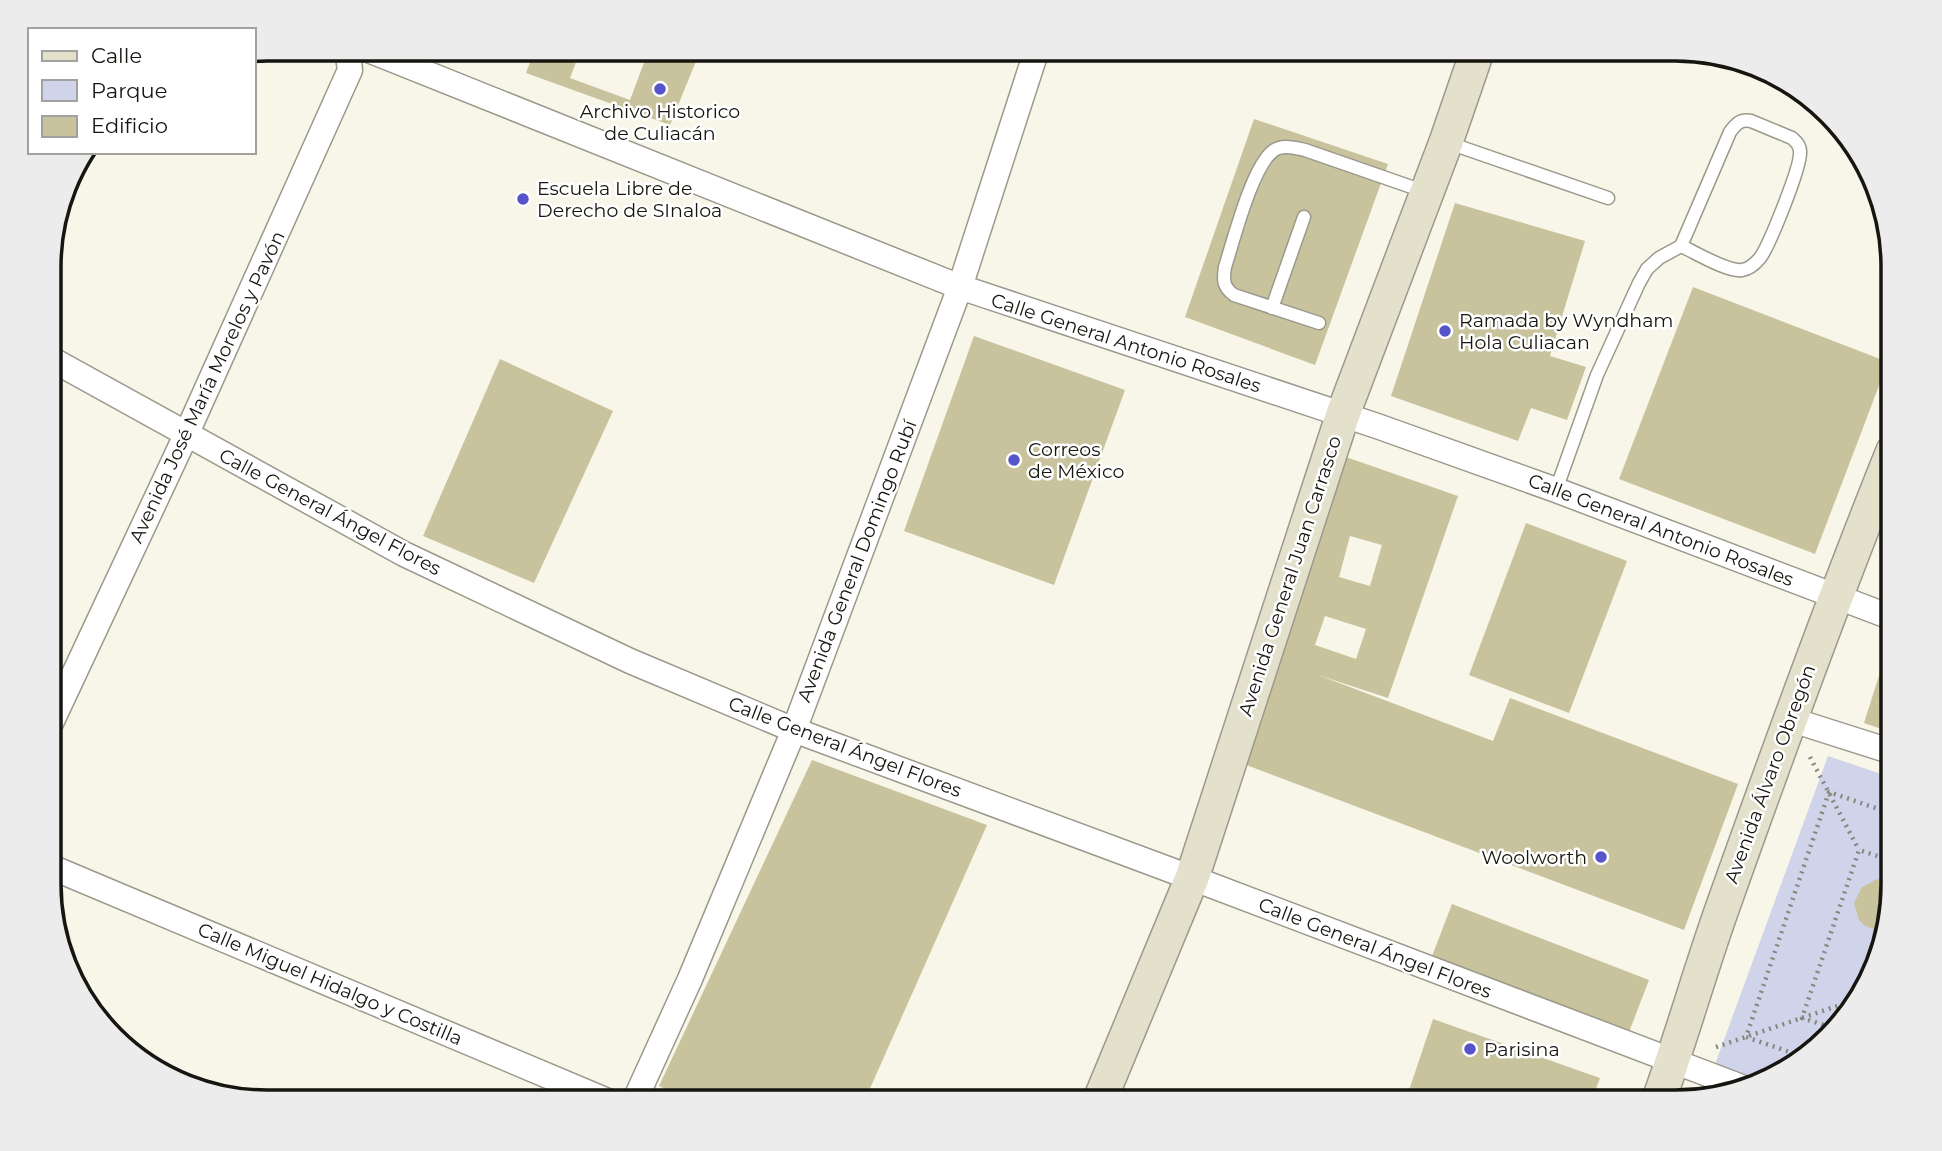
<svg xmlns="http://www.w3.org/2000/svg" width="1942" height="1151" font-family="Montserrat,sans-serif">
<rect width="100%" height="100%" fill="#f8f6e8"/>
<!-- green -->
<path fill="#d0d4eb" d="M1828,756l65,22v120l-29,95 -80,80 -81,24z"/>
<!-- building -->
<path fill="#c8c39d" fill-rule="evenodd" d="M535,49h46l-11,29 60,22 19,-51h52l-31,76 -144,-52z
M1254,119l134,45 -73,201 -130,-48z
M1455,203l130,38 -35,115 36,11 -19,53 -36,-12 -13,33 -127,-45z
M1693,287l195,75 -73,192 -196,-75z
M974,336l151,54 -71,195 -150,-54z
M500,359l113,52 -79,172 -111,-47z
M1343,456l115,40 -70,202 -70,-23 175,66 17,-43 228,86 -54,146 -451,-170zM1350,536l32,9 -12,41 -31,-9zM1325,616l41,13 -10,30 -41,-14z
M1526,523l101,38 -58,152 -100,-38z
M1883,663l10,3v67l-29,-10z
M812,760l175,65 -123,277h-172l-33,-16z
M1877,879l16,4v15l-12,33 -16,-5 -6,-6 -5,-17 8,-16z
M1452,904l197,76 -23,60 -197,-76z
M1433,1019l167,59 -9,24h-186z"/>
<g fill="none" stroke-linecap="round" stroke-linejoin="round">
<defs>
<path id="lane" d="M1446,142l162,56
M1272,308l32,-91
M1319,323l-85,-28c-11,-8 -11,-15 -9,-28 9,-28 27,-100 48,-116 9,-7 22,-3 32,-1l121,42
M1556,490l41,-115 42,-92 8,-14 12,-11 22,-12c14,6 46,26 61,24 7,-1 13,-6 18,-12 9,-12 42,-93 40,-107 0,-6 -4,-9 -8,-13l-41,-17c-11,-2 -15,3 -21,11l-49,114"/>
<path id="street" d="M366,49l594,238 417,139 179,64 337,128
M51,359l353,195 226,107 164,69 398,148 547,208
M1789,719l104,33
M51,723l135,-288 164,-365 -3,-21
M51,867l559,235
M634,1102l56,-123 104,-249 166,-443 77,-238"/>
<path id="secondary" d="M1099,1102l93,-224 151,-464 103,-272 32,-93
M1658,1102c25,-69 44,-139 69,-207 53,-149 107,-298 166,-444"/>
</defs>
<!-- lane casing -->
<use href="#lane" stroke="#9b998c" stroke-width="15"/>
<!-- street casing -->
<use href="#street" stroke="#9b998c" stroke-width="27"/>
<!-- secondary casing -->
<use href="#secondary" stroke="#9b998c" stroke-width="36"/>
<!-- path -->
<path stroke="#88867d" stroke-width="4.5" stroke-dasharray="2 5" stroke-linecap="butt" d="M1810,757l49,93
M1830,1027l-28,-9 57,-168 34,11
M1716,1047l142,-48
M1801,1056l-55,-19 83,-245 64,22"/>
<!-- lane -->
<use href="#lane" stroke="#fff" stroke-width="12"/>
<!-- street -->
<use href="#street" stroke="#fff" stroke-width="24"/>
<!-- secondary -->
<use href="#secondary" stroke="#e3e0cb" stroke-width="33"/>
</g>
<!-- markers -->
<g fill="#5654cb" stroke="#fff" stroke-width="2.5">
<circle cx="660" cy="89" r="7"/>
<circle cx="523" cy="199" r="7"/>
<circle cx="1445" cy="331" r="7"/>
<circle cx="1014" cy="460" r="7"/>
<circle cx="1601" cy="857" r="7"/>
<circle cx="1470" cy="1049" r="7"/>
</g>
<g text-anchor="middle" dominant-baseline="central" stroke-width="5" stroke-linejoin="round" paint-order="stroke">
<!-- poi labels -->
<g font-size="19" fill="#161510" stroke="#fff" text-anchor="start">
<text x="660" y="111" text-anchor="middle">Archivo Historico<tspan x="660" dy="22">de Culiacán</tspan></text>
<text x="537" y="188">Escuela Libre de<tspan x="537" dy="22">Derecho de SInaloa</tspan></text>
<text x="1459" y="320">Ramada by Wyndham<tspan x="1459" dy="22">Hola Culiacan</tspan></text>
<text x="1028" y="449">Correos<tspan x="1028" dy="22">de México</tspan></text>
<text x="1587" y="857" text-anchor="end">Woolworth</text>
<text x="1484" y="1049">Parisina</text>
</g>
<!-- street labels -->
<g font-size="19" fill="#161510" stroke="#fff">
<text transform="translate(1126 343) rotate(18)">Calle General Antonio Rosales</text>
<text transform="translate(207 387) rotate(-65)">Avenida José María Morelos y Pavón</text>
<text transform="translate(330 512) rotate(28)">Calle General Ángel Flores</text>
<text transform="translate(1661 530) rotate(21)">Calle General Antonio Rosales</text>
<text transform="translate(857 561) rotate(-69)">Avenida General Domingo Rubí</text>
<text transform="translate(1290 576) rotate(-72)">Avenida General Juan Carrasco</text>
<text transform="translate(845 747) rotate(21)">Calle General Ángel Flores</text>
<text transform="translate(1770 774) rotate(-70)">Avenida Álvaro Obregón</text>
<text transform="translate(1375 948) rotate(21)">Calle General Ángel Flores</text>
<text transform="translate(330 984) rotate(23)">Calle Miguel Hidalgo y Costilla</text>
</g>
</g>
<!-- crop -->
<path d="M0 0H1942V1151H0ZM267 61H1675A206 206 0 0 1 1881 267V884A206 206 0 0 1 1675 1090H267A206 206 0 0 1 61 884V267A206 206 0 0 1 267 61Z" fill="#ececec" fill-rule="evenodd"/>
<path fill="none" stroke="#161510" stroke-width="3.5" d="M267 61H1675A206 206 0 0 1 1881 267V884A206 206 0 0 1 1675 1090H267A206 206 0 0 1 61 884V267A206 206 0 0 1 267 61Z"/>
<!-- legend -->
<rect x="28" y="28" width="228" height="126" fill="#ffffff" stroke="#a2a19f" stroke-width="2"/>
<rect x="42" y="51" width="35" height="10" fill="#e3e0cb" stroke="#a2a19f" stroke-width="2"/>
<text x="91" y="63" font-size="21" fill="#161510">Calle</text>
<rect x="42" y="80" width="35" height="21" fill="#d0d4eb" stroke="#a2a19f" stroke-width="2"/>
<text x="91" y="98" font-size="21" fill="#161510">Parque</text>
<rect x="42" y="116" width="35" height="21" fill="#c8c39d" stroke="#a2a19f" stroke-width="2"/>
<text x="91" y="133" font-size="21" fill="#161510">Edificio</text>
</svg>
